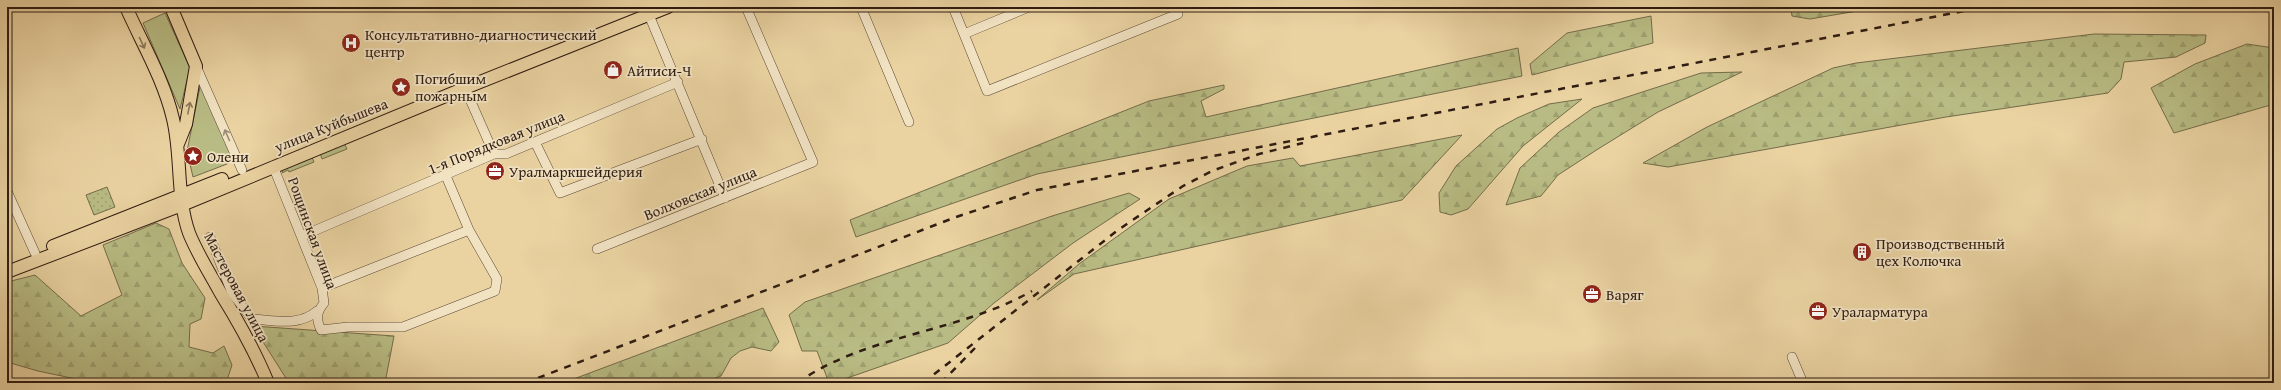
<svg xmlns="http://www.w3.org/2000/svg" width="2281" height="390" font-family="'Gentium Book Plus',serif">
<defs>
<pattern id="forest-firs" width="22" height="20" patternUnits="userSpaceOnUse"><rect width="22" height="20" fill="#b8bb83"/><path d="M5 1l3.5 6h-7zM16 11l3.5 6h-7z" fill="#9ea070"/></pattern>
<pattern id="park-dots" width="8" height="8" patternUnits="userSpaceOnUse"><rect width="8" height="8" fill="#b8bb83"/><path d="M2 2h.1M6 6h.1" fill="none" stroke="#9ea070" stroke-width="1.8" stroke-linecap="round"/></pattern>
</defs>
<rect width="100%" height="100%" fill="#ead2a1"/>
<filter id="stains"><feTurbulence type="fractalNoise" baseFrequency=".005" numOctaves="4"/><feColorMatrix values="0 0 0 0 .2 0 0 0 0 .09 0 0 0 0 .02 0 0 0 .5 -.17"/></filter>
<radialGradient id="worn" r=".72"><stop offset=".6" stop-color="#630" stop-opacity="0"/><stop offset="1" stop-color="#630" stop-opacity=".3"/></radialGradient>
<!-- grass -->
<path fill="#b8bb83" stroke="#746c4a" d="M165,13l25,55 -10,41 -37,-86z
M201,82l32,77 -6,5 -34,13 -6,-26z
M344,143l3,6 -25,10 -2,-6z
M311,155l3,7 -25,10 -1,-2 -6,3 2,-7z"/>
<!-- forest -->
<path fill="url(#forest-firs)" stroke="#746c4a" d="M1881,7l-71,12 -18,-3 -1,-8z
M1651,16l2,27 -121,32 -2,-11 37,-31z
M2094,34l112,1 -1,8 -29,14 -52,5 -3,17 -13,14 -162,24 -278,50 -25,-4 64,-36 126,-59 23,-5z
M2247,44l27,4v56l-100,29 -23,-45 44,-24z
M1518,48l4,28 -485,98 -181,63 -6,-17 299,-119 75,-16v4l-23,12 5,16z
M1742,72l-84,40 -60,37 -40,26 -17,21 -35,9 14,-37 39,-36 34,-24 108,-35z
M1582,99l-59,47 -55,63 -17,6 -11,-3 -1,-19 17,-27 41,-37 20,-11 32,-14z
M1462,135l-60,65 -328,74 -37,26 42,-36 90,-65 78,-33 46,-8 7,8z
M1129,193l11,6 -67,44 -79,60 -46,40 -115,40h-4l-12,-32h-15l-13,-36 16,-13 247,-86z
M156,223l13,6 13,34 23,35 -4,21 -11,5 -1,23 24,6 11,-7 8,19 -5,15 -8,3h-124l-57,-12 -31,-9v-80l28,-7 46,41 41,-21 -19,-50z
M763,308l16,34 -8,9 -19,-4 -12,4 -9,7 -10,18 -18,7h-140z
M253,326l141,10 -9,47h-96z"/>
<!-- park -->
<path fill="url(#park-dots)" stroke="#746c4a" d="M107,187l8,20 -21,8 -8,-20z"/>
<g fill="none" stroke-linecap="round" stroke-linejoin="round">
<defs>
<path id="minor" d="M861,7l48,115
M953,7l34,84 191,-77 -3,-7
M649,15l76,183
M964,34l65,-27
M196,66l46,104
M465,88l29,66
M535,142l25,51 142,-54
M273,166l49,122 2,15c-8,10 -8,16 -3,27l27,-3h55l92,-36 2,-12 -28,-49 -23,-54
M7,191l28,62
M302,236l192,-82h12l172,-72
M210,237l22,56 20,26c23,1 46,8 65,-8
M597,249l216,-87 -67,-155
M322,288l147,-58
M1792,357l11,26"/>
<path id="major" d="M126,7c16,36 38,73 47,112 9,37 3,77 16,114 8,20 20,39 31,59 18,29 35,59 48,91
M171,7l25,59 -10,58 -8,20
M53,246l169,-67
M7,272l175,-67 283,-117 203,-81"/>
</defs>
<!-- minor casing -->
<use href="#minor" stroke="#5e4a36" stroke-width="10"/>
<!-- major casing -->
<use href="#major" stroke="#2f1c12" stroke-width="14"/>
<!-- minor -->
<use href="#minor" stroke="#f1e2c2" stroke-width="9"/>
<!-- major -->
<use href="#major" stroke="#ead2a1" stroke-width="12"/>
<!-- rail -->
<path stroke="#2f1c12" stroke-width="2.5" stroke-dasharray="7 7" stroke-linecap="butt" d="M525,383l431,-166 81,-27 948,-183
M797,383c70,-49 161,-50 235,-92
M923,383l195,-153 65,-44 29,-15 47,-17 44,-11
M941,383l34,-35"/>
</g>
<!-- one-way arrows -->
<defs><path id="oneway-shaft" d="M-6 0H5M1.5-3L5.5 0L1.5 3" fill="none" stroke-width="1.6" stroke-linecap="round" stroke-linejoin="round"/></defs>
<g stroke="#8c775a">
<use href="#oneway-shaft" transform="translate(142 43) rotate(65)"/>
<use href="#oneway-shaft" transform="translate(189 108) rotate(-79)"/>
</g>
<use stroke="#9a8973" href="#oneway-shaft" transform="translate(227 135) rotate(-114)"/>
<!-- icons -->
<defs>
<symbol id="hospital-disc" viewBox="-11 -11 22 22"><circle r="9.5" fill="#8f2418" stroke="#f1e2c2"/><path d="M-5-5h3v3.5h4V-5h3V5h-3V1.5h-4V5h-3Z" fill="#fff"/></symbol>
<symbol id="shop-disc" viewBox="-11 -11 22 22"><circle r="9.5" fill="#8f2418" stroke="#f1e2c2"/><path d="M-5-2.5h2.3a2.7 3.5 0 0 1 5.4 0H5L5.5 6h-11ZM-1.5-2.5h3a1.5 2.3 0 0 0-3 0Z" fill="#fff"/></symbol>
<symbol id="sight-disc" viewBox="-11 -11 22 22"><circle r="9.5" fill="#8f2418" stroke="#f1e2c2"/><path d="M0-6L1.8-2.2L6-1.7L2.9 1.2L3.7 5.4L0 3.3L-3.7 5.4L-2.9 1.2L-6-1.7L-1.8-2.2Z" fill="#fff"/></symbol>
<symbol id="office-disc" viewBox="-11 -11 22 22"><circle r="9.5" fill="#8f2418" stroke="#f1e2c2"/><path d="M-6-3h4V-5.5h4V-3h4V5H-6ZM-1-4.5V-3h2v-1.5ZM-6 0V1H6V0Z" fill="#fff"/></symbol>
<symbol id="building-disc" viewBox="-11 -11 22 22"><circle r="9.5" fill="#8f2418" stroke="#f1e2c2"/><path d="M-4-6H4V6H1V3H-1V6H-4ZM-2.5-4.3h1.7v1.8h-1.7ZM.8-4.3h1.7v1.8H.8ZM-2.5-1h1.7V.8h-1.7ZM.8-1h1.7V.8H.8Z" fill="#fff"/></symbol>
</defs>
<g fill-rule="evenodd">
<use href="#hospital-disc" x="340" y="32" width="22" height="22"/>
<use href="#shop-disc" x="602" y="59" width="22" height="22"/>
<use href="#sight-disc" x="390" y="76" width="22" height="22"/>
<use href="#sight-disc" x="182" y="145" width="22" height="22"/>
<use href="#office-disc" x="484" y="160" width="22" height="22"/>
<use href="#building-disc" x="1851" y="241" width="22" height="22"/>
<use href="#office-disc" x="1581" y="283" width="22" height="22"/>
<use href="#office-disc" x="1807" y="300" width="22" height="22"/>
</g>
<g text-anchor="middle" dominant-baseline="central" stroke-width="3.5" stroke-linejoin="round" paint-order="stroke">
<!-- poi labels -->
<g font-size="15" fill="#2f1c12" stroke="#f1e2c2" text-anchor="start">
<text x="365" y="34">Консультативно-диагностический<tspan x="365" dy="17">центр</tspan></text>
<text x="627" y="70">Айтиси-Ч</text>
<text x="415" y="78">Погибшим<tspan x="415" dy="17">пожарным</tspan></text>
<text x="207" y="156">Олени</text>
<text x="509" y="171">Уралмаркшейдерия</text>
<text x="1876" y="243">Производственный<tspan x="1876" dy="17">цех Колючка</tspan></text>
<text x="1606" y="294">Варяг</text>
<text x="1832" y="311">Ураларматура</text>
</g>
<!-- street labels -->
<g font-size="15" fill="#2f1c12" stroke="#f1e2c2">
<text transform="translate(331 125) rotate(-22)">улица Куйбышева</text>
<text transform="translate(496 142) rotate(-22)">1-я Порядковая улица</text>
<text transform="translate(700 193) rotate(-22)">Волховская улица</text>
<text transform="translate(313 233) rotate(70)">Рощинская улица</text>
<text transform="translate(237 287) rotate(62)">Мастеровая улица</text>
</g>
</g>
<!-- margin -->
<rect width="2281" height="390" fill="none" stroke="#ead2a1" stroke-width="24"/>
<rect x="8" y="8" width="2265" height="374" fill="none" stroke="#2f1c12" stroke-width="2"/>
<rect x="12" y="12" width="2257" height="366" fill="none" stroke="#2f1c12"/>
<rect width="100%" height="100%" filter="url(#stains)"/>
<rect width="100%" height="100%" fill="url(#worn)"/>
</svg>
